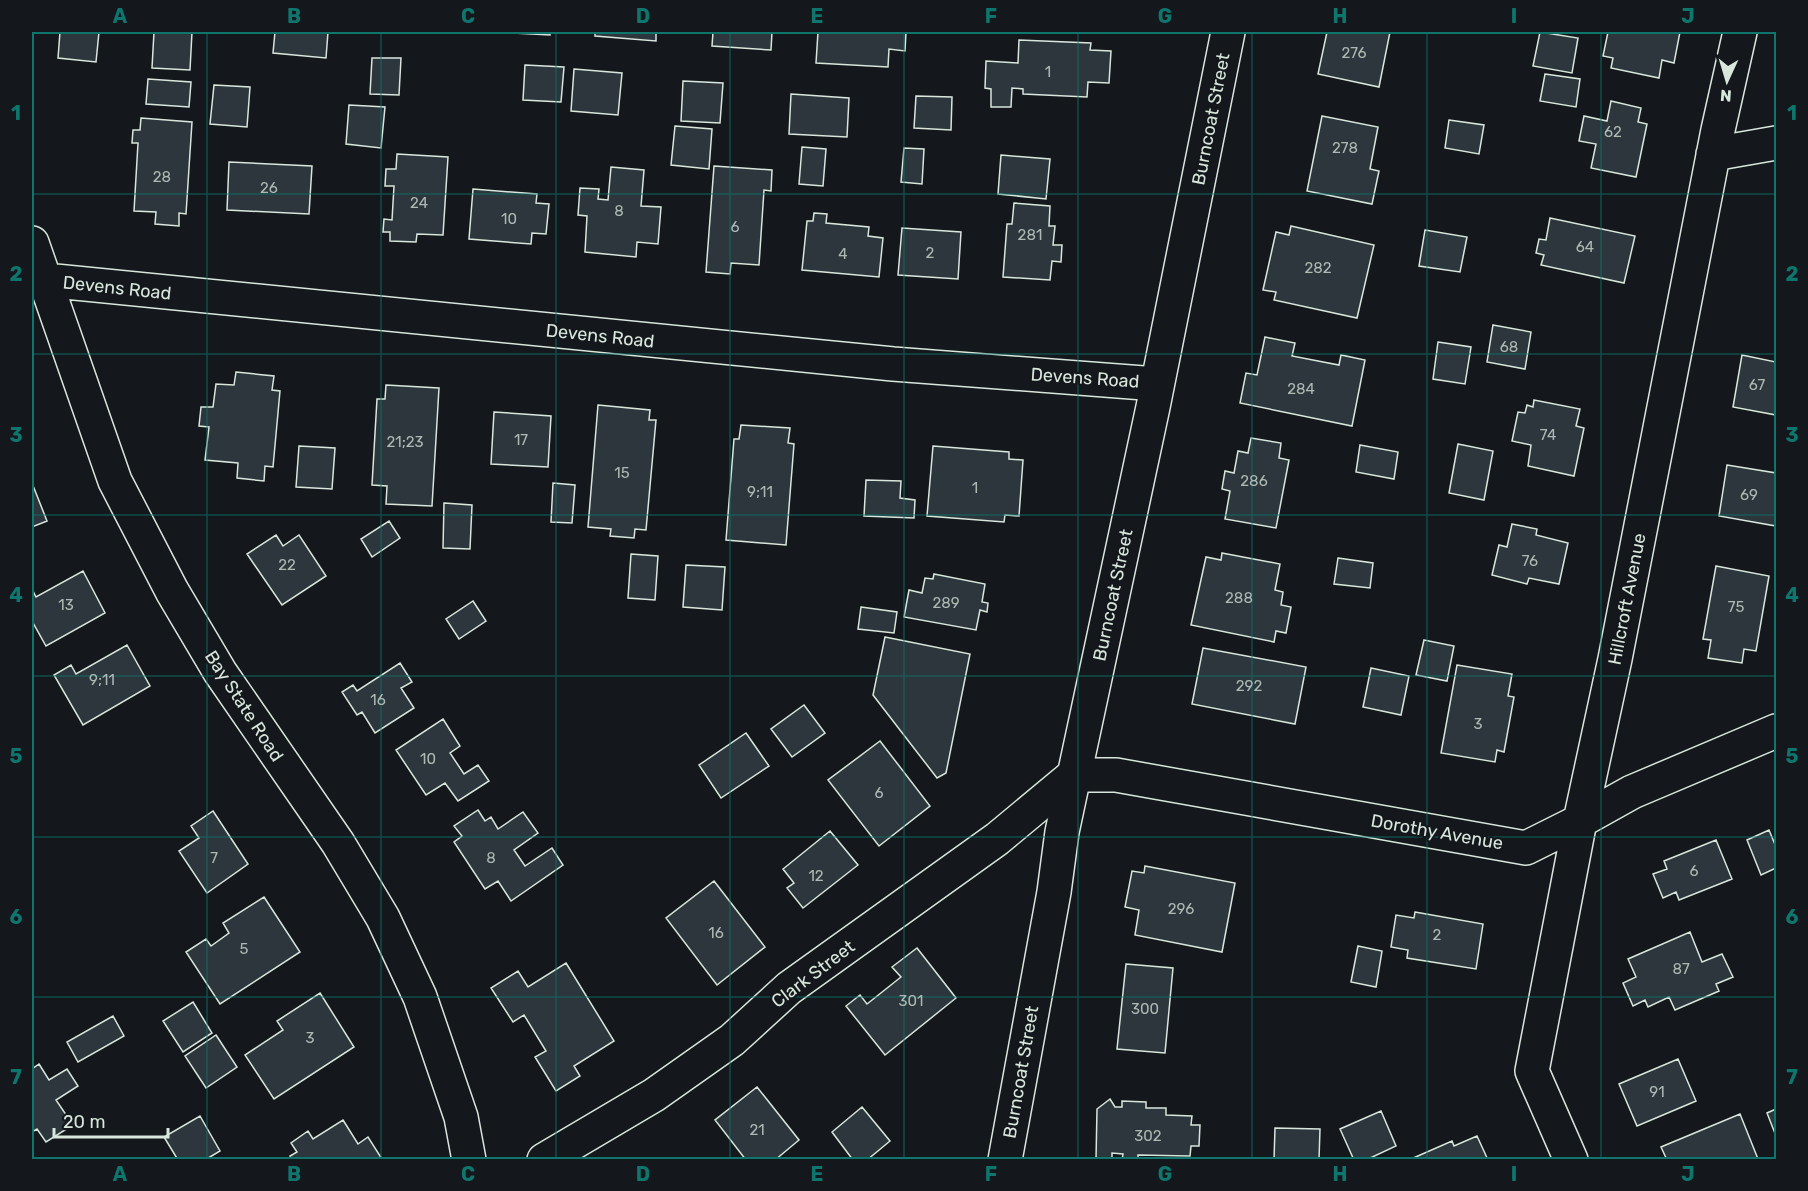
<svg xmlns="http://www.w3.org/2000/svg" width="1808" height="1191" font-family="Rubik,sans-serif">
<rect width="100%" height="100%" fill="#14181c"/>
<!-- building -->
<path fill="#2c363c" stroke="#d8e6dc" stroke-width="1.5" d="M60,32h39l-3,30 -38,-4z
M154,32h38l-2,38 -38,-2z
M275,32h53l-2,26 -53,-5z
M496,32h54v3z
M595,32h61v9l-61,-5z
M713,32h59l-1,18 -59,-4z
M818,32h88l-1,19 -16,-2 -1,18 -72,-4z
M1327,32h63l-11,55 -61,-13z
M1540,32l38,6 -6,35 -39,-7z
M1608,32l8,1v-1h64l-6,31 -12,-3 -3,18 -48,-10 2,-10 -10,-2z
M1019,40l72,3 -1,7 21,1 -2,32 -21,-1 -1,15 -64,-3v-5l-11,-1 -1,19h-20v-18l-6,-1 1,-27 32,2z
M372,58h29l-2,37 -29,-1z
M525,65l39,2 -3,35 -38,-2z
M574,69l48,4 -4,42 -47,-4z
M1545,74l35,5 -4,28 -36,-6z
M148,79l43,3 -2,25 -43,-3z
M683,81l40,2 -3,40 -39,-2z
M214,85l36,2 -3,40 -37,-3z
M791,94l58,4 -2,39 -58,-3z
M916,96l36,1 -1,33 -37,-2z
M1611,101l30,7 -3,14 9,2 -11,53 -45,-9 5,-24 -17,-3 5,-25 23,5z
M349,105l36,2 -4,41 -35,-4z
M1322,116l56,11 -8,42 9,2 -7,33 -65,-13z
M141,118l51,4 -6,92 -7,-1v13l-24,-2 1,-12 -22,-1 4,-68h-6l1,-13h7z
M1449,120l35,5 -5,29 -34,-6z
M675,126l37,3 -3,40 -38,-4z
M802,147l24,2 -3,37 -24,-2z
M904,148l20,1 -2,35 -21,-2z
M397,154l51,3 -5,78 -26,-1 -1,8 -26,-1v-9h-7l1,-13 8,1 2,-34h-9l1,-17h10z
M1001,155l49,4 -4,40 -48,-5z
M229,162l83,4 -3,48 -82,-4z
M714,166l58,4 -1,21 -7,-1 -5,75 -28,-2 -1,11 -24,-2z
M611,167l33,3 -3,36 20,1 -3,37 -21,-2 -1,15 -51,-5 2,-36 -9,-1 2,-27 19,1 -1,10 10,1z
M473,189l64,5 -1,9 13,1 -3,30 -14,-1 -1,11 -62,-5z
M1014,203l36,3 -1,20h6l-2,19h9l-1,17 -9,-1 -2,19 -47,-3 4,-53h5z
M814,213l13,1 -1,9 43,4 -1,9 15,2 -4,39 -77,-7 5,-49h6z
M1550,218l85,18 -11,47 -83,-18 3,-10 -8,-2 3,-14 7,1z
M1291,226l83,19 -17,73 -83,-18 2,-8 -13,-2 13,-58 13,3z
M902,228l59,4 -3,47 -60,-4z
M1425,230l42,7 -7,35 -41,-6z
M1493,325l38,7 -6,37 -38,-7z
M1265,337l30,6 -3,13 47,9 2,-10 24,5 -13,66 -112,-23 6,-30 11,2z
M1438,342l33,5 -6,37 -32,-5z
M1742,355l34,7v53l-43,-8z
M236,372l38,4 -2,14 8,1 -7,76 -8,-1 -1,15 -27,-3 1,-15 -33,-3 4,-33 -10,-1 2,-19h12l3,-23 18,1z
M386,385l53,3 -7,118 -46,-2 1,-18 -15,-1 5,-86h8z
M1534,400l46,9 -4,17 8,2 -10,48 -46,-10 3,-21 -19,-4 6,-29 7,1 2,-8 6,2z
M598,405l52,5 -1,10h7l-10,110 -11,-1 -1,9 -24,-2 1,-7 -23,-2z
M494,412l57,4 -3,51 -57,-3z
M741,425l49,3 -2,15 6,1 -8,101 -60,-5 8,-101h5z
M1251,438l30,5 -2,15 10,2 -13,68 -51,-9 5,-28 -8,-2 3,-18 9,2 4,-22 10,2z
M1458,444l35,7 -9,49 -35,-7z
M1360,445l38,7 -4,27 -38,-7z
M299,446l36,2 -3,41 -36,-2z
M933,446l76,6v7l14,1 -4,56 -14,-1 -1,7 -77,-6z
M1727,465l49,8v53l-57,-10z
M866,480l35,1 -1,17 15,2 -1,18 -50,-2z
M32,483l15,38 -15,6z
M553,483l22,2 -3,38 -21,-1z
M444,503l28,2 -2,44 -27,-1z
M389,521l11,17 -28,19 -11,-18z
M1512,524l25,5 -1,6 32,8 -9,41 -30,-6 -2,6 -35,-9 7,-30 8,2z
M276,535l7,11 16,-11 27,41 -44,29 -35,-51z
M1222,553l58,11 -5,26 8,2 -2,13 10,2 -5,26 -10,-2 -2,11 -83,-17 15,-68 15,3z
M631,554l27,2 -3,44 -27,-2z
M1338,558l35,5 -3,25 -36,-4z
M686,565l39,2 -3,43 -39,-3z
M1716,566l53,10 -13,75 -12,-2 -2,14 -34,-5 3,-18 -8,-1z
M83,571l22,42 -59,33 -14,-25v-32l4,8z
M934,574l51,10 -3,18 6,1 -1,9 -7,-2 -4,20 -72,-13 5,-27 13,3 3,-15 8,1z
M473,601l13,20 -27,18 -13,-20z
M861,607l36,5 -3,21 -36,-4z
M885,637l85,17 -24,119 -9,5 -64,-83z
M1424,640l30,6 -7,35 -31,-6z
M127,645l23,41 -67,39 -29,-50 17,-10 5,9z
M1203,648l103,19 -11,57 -103,-20z
M400,663l12,19 -11,6 13,20 -39,25 -13,-21 -5,3 -15,-23 11,-7 4,6z
M1457,665l55,9 -4,22 6,1 -10,55 -7,-2 -2,12 -54,-9z
M1371,668l38,8 -8,39 -38,-8z
M804,705l21,28 -33,24 -21,-28z
M443,719l17,27 -10,7 14,21 14,-9 11,16 -31,20 -13,-18 -19,12 -30,-45z
M746,733l23,33 -48,32 -22,-33z
M880,741l50,65 -51,40 -51,-66z
M478,810l7,11 6,-4 7,12 25,-17 15,21 -24,17 11,16 27,-18 11,17 -52,36 -13,-20 -13,8 -31,-47 8,-6 -8,-10z
M213,811l35,53 -41,29 -28,-42 20,-13 -8,-12z
M1769,830l7,17v21l-15,7 -14,-35z
M830,831l28,34 -55,43 -16,-20 7,-5 -11,-14z
M1716,840l16,39 -53,21 -3,-8 -13,6 -10,-24 14,-5 -3,-8z
M1145,866l90,17 -13,69 -87,-17 4,-25 -14,-3 7,-36 12,2z
M714,881l51,66 -48,38 -51,-67z
M264,897l36,55 -80,52 -34,-52 20,-13 5,7 18,-13 -6,-10z
M1415,912l68,12 -7,45 -69,-11 1,-8 -17,-3 5,-32 18,3z
M1690,932l12,30 20,-8 11,23 -17,7 3,7 -44,19 -6,-13 -21,10 -3,-7 -12,6 -10,-23 13,-6 -8,-18z
M1358,946l24,5 -6,36 -25,-5z
M917,948l39,50 -71,57 -39,-49 14,-11 7,9 34,-27 -9,-10z
M566,963l48,78 -40,25 6,10 -24,15 -21,-34 11,-6 -22,-36 -11,7 -22,-34 27,-17 10,16z
M1126,964l47,4 -8,85 -48,-4z
M320,993l34,54 -80,52 -29,-44 38,-25 -6,-9z
M193,1002l19,31 -29,19 -20,-31z
M113,1016l11,20 -46,26 -11,-20z
M216,1035l21,32 -31,21 -21,-32z
M1678,1059l18,42 -59,25 -18,-42z
M39,1064l10,16 18,-11 11,17 -22,14 17,25 -27,17 -9,-13 -5,3v-63z
M757,1087l42,53 -24,20h-29l-31,-40z
M1110,1099l5,8h7v-6l24,1v6h20v7l26,1 -1,9h9l-1,21h-8l-1,10 -52,-1v5h-16l1,-6 -11,-1v7h-16l1,-51z
M862,1107l28,34 -23,19h-14l-21,-28z
M1776,1109v27l-9,-23z
M1381,1111l15,35 -30,14h-12l-14,-31z
M1740,1114l18,45 -91,1 -6,-13z
M200,1116l20,35 -15,9h-27l-14,-23z
M343,1120l15,24 10,-7 14,22 -90,1 -2,-4 7,-4 -6,-9 17,-12 5,8z
M1275,1128l45,1 -1,31h-45z
M1477,1136l11,24 -77,-1 41,-18 2,5z"/>
<g fill="none" stroke-linecap="round" stroke-linejoin="round">
<defs>
<path id="minor" d="M1713,154l63,-11
M32,243l83,238 57,110 48,81 118,171 45,75 37,79 41,120 8,43
M45,280l848,84 264,20
M544,1160l110,-65 78,-55 57,-52 208,-149 77,-64h42l410,73 54,-27 52,-29 144,-61
M1571,1160l-39,-89 48,-250 35,-162 103,-529 22,-98"/>
<path id="major" d="M1005,1160l49,-268 8,-60 91,-425 75,-375"/>
</defs>
<!-- minor casing -->
<use href="#minor" stroke="#d8e6dc" stroke-width="36"/>
<!-- major casing -->
<use href="#major" stroke="#d8e6dc" stroke-width="36"/>
<!-- minor -->
<use href="#minor" stroke="#14181c" stroke-width="33"/>
<!-- major -->
<use href="#major" stroke="#14181c" stroke-width="33"/>
</g>
<!-- grid -->
<path fill="none" stroke="#0f766e" stroke-width="1.5" stroke-opacity="0.55" d="M207,32v1128M381,32v1128M556,32v1128M730,32v1128M904,32v1128M1078,32v1128M1252,32v1128M1427,32v1128M1601,32v1128M32,194h1744M32,354h1744M32,515h1744M32,676h1744M32,837h1744M32,997h1744"/>
<g text-anchor="middle" dominant-baseline="central" stroke-width="4.5" stroke-linejoin="round" paint-order="stroke">
<!-- number labels -->
<g font-size="15" fill="#adbab4">
<text x="1354" y="53">276</text>
<text x="1048" y="72">1</text>
<text x="1613" y="132">62</text>
<text x="1345" y="148">278</text>
<text x="162" y="177">28</text>
<text x="269" y="188">26</text>
<text x="419" y="203">24</text>
<text x="619" y="211">8</text>
<text x="509" y="219">10</text>
<text x="735" y="227">6</text>
<text x="1030" y="235">281</text>
<text x="1585" y="247">64</text>
<text x="930" y="253">2</text>
<text x="843" y="254">4</text>
<text x="1318" y="268">282</text>
<text x="1509" y="347">68</text>
<text x="1757" y="385">67</text>
<text x="1301" y="389">284</text>
<text x="1548" y="435">74</text>
<text x="521" y="440">17</text>
<text x="405" y="442">21;23</text>
<text x="622" y="473">15</text>
<text x="1254" y="481">286</text>
<text x="975" y="488">1</text>
<text x="760" y="492">9;11</text>
<text x="1749" y="495">69</text>
<text x="1530" y="561">76</text>
<text x="287" y="565">22</text>
<text x="1239" y="598">288</text>
<text x="946" y="603">289</text>
<text x="66" y="605">13</text>
<text x="1736" y="607">75</text>
<text x="102" y="680">9;11</text>
<text x="1249" y="686">292</text>
<text x="378" y="700">16</text>
<text x="1478" y="724">3</text>
<text x="428" y="759">10</text>
<text x="879" y="793">6</text>
<text x="214" y="858">7</text>
<text x="491" y="858">8</text>
<text x="1694" y="871">6</text>
<text x="816" y="876">12</text>
<text x="1181" y="909">296</text>
<text x="716" y="933">16</text>
<text x="1437" y="935">2</text>
<text x="244" y="949">5</text>
<text x="1681" y="969">87</text>
<text x="911" y="1001">301</text>
<text x="1145" y="1009">300</text>
<text x="310" y="1038">3</text>
<text x="1657" y="1092">91</text>
<text x="757" y="1130">21</text>
<text x="1148" y="1136">302</text>
</g>
<!-- street labels -->
<g font-size="18" fill="#d8e6dc" stroke="#14181c">
<text transform="translate(1211 119) rotate(-79)">Burncoat Street</text>
<text transform="translate(117 288) rotate(6)">Devens Road</text>
<text transform="translate(600 336) rotate(6)">Devens Road</text>
<text transform="translate(1085 378) rotate(4)">Devens Road</text>
<text transform="translate(1113 595) rotate(-78)">Burncoat Street</text>
<text transform="translate(1627 599) rotate(-79)">Hillcroft Avenue</text>
<text transform="translate(244 706) rotate(57)">Bay State Road</text>
<text transform="translate(1437 832) rotate(10)">Dorothy Avenue</text>
<text transform="translate(813 974) rotate(-37)">Clark Street</text>
<text transform="translate(1021 1072) rotate(-80)">Burncoat Street</text>
</g>
</g>
<!-- border -->
<rect width="1808" height="1191" fill="none" stroke="#14181c" stroke-width="66"/>
<!-- north arrow -->
<g transform="translate(1727 81) rotate(184)" stroke="#14181c" stroke-width="4.5" paint-order="stroke">
<path d="M0-4.5L10 22L0 15L-10 22Z" fill="#d8e6dc"/>
<text y="-9" font-size="16" font-weight="bold" text-anchor="middle" fill="#d8e6dc">N</text>
</g>
<!-- scale -->
<path d="M54 1128v9h114v-9" fill="none" stroke="#d8e6dc" stroke-width="3"/>
<text x="63" y="1128" font-size="18" fill="#d8e6dc" stroke="#14181c" stroke-width="4.5" paint-order="stroke">20 m</text>
<rect x="33" y="33" width="1742" height="1125" fill="none" stroke="#0f766e" stroke-width="2"/>
<g font-size="20" text-anchor="middle" font-weight="bold" fill="#0f766e">
<text x="120" y="23">A</text>
<text x="294" y="23">B</text>
<text x="468" y="23">C</text>
<text x="643" y="23">D</text>
<text x="817" y="23">E</text>
<text x="991" y="23">F</text>
<text x="1165" y="23">G</text>
<text x="1340" y="23">H</text>
<text x="1514" y="23">I</text>
<text x="1688" y="23">J</text>
<text x="16" y="120">1</text>
<text x="1792" y="120">1</text>
<text x="16" y="281">2</text>
<text x="1792" y="281">2</text>
<text x="16" y="442">3</text>
<text x="1792" y="442">3</text>
<text x="16" y="602">4</text>
<text x="1792" y="602">4</text>
<text x="16" y="763">5</text>
<text x="1792" y="763">5</text>
<text x="16" y="924">6</text>
<text x="1792" y="924">6</text>
<text x="16" y="1084">7</text>
<text x="1792" y="1084">7</text>
<text x="120" y="1181">A</text>
<text x="294" y="1181">B</text>
<text x="468" y="1181">C</text>
<text x="643" y="1181">D</text>
<text x="817" y="1181">E</text>
<text x="991" y="1181">F</text>
<text x="1165" y="1181">G</text>
<text x="1340" y="1181">H</text>
<text x="1514" y="1181">I</text>
<text x="1688" y="1181">J</text>
</g>
</svg>
